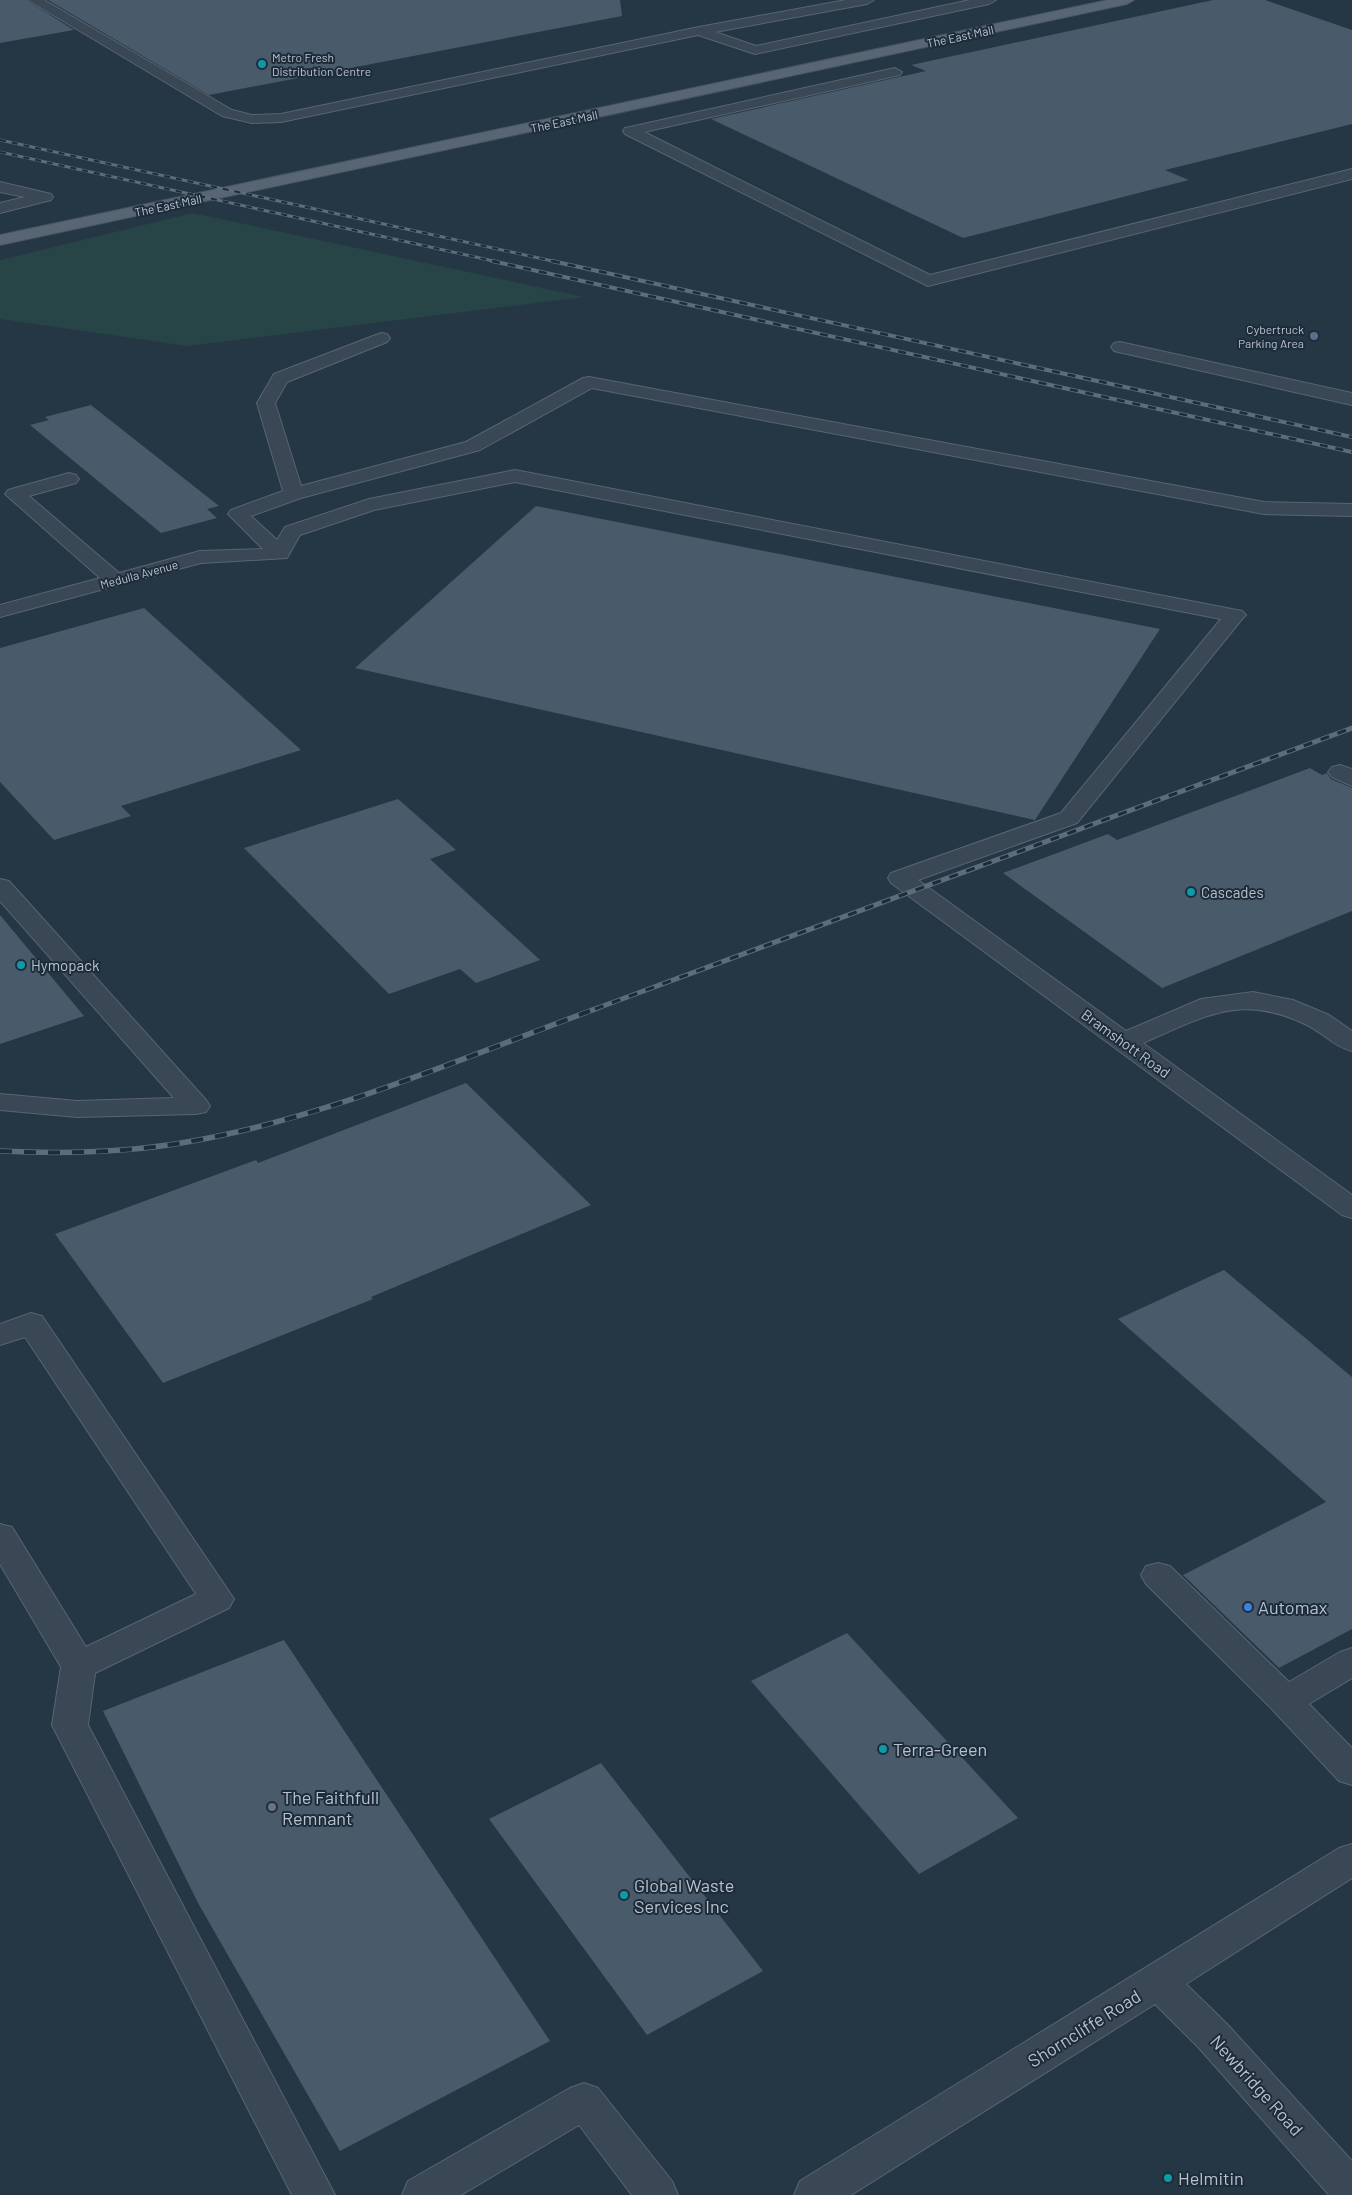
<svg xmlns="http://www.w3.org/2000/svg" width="1352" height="2195" font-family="Barlow,sans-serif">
<rect width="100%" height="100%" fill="#253645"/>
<!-- green -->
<path fill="#274546" d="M193,213l391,84 -397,49 -187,-27v-59z"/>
<!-- building -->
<path fill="#495a6b" d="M0,0h26l48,30 -74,13z
M48,0h572l2,16 -413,79z
M1213,0h52l87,30v94l-187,46 24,10 -226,58 -252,-119 215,-48 -15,-6z
M91,405l128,101 -12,3 10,9 -56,15 -131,-108 19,-5 -4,-3z
M536,506l624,123 -125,191 -680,-152z
M144,608l157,142 -180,56 10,10 -77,24 -54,-58v-134z
M1310,768l12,7 5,-2 4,6 21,9v123l-190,77 -159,-115 105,-39 9,6z
M398,799l58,51 -26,9 110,101 -64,23 -16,-14 -71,25 -145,-146z
M0,915l84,101 -84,28z
M466,1083l125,122 -220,92 2,2 -210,84 -108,-149 201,-74 2,3z
M1224,1270l128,107v252l-73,39 -96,-93 143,-73 -208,-183z
M847,1633l171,185 -99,56 -168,-193z
M284,1640l266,401 -210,110 -142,-248 -95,-192z
M601,1763l162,208 -116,64 -158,-216z"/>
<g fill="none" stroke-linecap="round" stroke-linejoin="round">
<defs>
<path id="minor" d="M28,0h16l188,110 20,5 29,-1 418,-87 147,-27h28l-7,4 -152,28 41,14 214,-46h26l-7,4 -234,50 -57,-19 -417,87 -29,1 -30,-7z
M895,68l7,4 -2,3 -256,57 286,143 422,-106v10l-424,107 -303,-152 -2,-3 2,-3 5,-1z
M0,182l51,12 2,3 -2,3 -51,13v-10l25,-6 -25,-5z
M381,333l6,1 3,4 -3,4 -100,40 -12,21 26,83 165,-44 117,-64 6,-1 675,125 88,2v12l-88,-2 -672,-126 -112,62 -179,48 -50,18 26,24 8,-13 84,-28 146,-29 727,141 4,4 -4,4 -165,204 -159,57 208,151 75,-32 52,-7 40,8 36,15 23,16v20c-17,-4 -28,-17 -43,-25 -68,-34 -103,-10 -166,17l209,152v23l-10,-3 -451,-332 -3,-5 3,-5 170,-60 160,-194 -706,-137 -141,28 -74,25 -13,23 -86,5 -201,54v-12l100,-27 -95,-84 3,-4 54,-15 7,-2 7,2 3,4 -3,4 -47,13 90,77 81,-22 63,-2 -35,-35 3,-4 52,-19 -26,-88 17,-29z
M1120,342l232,51v12l-238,-54 -3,-4 3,-4z
M1340,765l12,4v17l-20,-9 -4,-5 4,-5z
M0,879l9,2 197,219 4,6 -4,6 -10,2 -119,3 -77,-7v-16l77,7 97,-3 -174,-197z
M31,1313l11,3 192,283 -5,9 -134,65 -7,52 247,470h-43l-240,-470 9,-58 -61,-103v-40l12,3 74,120 110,-53 -171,-257 -25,8v-21z
M1158,1563l12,3 119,116 51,-30 12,-4v30l-43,26 43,44v37l-13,-4 -69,-74 -124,-123 -5,-9 5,-9z
M1352,1844v34l-166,106 41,40 125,137v34h-23l-130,-147 -44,-44 -304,191h-57l6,-14 539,-333z
M584,2083l14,5 74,93 6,14h-46l-53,-70 -118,70h-59l6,-14 162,-93z"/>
<path id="major" d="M1108,0h26l-7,4 -1127,241v-10z"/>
</defs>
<!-- minor casing -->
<use href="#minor" stroke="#586572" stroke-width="2"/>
<!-- major casing -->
<use href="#major" stroke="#465361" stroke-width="2"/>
<!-- minor -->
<use href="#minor" fill="#3a4754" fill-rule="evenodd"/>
<!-- major -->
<use href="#major" fill="#586674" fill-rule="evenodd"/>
<defs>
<path id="rail-far3" d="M0,140l557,122
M0,152l498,110"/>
<path id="rail-far2" d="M492,261l860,191
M552,261l800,176"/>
<path id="rail-far1" d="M595,1009l757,-281"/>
<path id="rail" d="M0,1151c61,3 121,2 181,-8 142,-23 283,-86 417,-135"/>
</defs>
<!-- rail-far3 casing -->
<use href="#rail-far3" stroke="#5c6c7b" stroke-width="3"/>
<!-- rail-far2 casing -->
<use href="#rail-far2" stroke="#5c6c7b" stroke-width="4"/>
<!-- rail-far1 casing -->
<use href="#rail-far1" stroke="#5c6c7b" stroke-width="5"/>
<!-- rail casing -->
<use href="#rail" stroke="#5c6c7b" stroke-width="5.5"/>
<!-- rail-far3 -->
<use href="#rail-far3" stroke="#1e2c3a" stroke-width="2" stroke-dasharray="6" stroke-linecap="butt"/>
<!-- rail-far2 -->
<use href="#rail-far2" stroke="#1e2c3a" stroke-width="2.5" stroke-dasharray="8" stroke-linecap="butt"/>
<!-- rail-far1 -->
<use href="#rail-far1" stroke="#1e2c3a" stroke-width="3" stroke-dasharray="9" stroke-linecap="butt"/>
<!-- rail -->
<use href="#rail" stroke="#1e2c3a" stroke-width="4" stroke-dasharray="12" stroke-linecap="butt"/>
</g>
<!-- markers -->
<g fill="#0f9aa8" stroke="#1e2c3a" stroke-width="2">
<circle cx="262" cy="64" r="5"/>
<circle cx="1191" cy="892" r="5"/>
<circle cx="21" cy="965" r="5"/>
<circle cx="883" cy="1749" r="5"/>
<circle cx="624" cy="1895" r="5"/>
<circle cx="1168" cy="2178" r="5"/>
</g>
<circle fill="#5c6f8a" stroke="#1e2c3a" stroke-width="2" cx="1314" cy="336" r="5"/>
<circle fill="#3f7fe0" stroke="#1e2c3a" stroke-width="2" cx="1248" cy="1607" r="5"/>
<circle fill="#6b7280" stroke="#1e2c3a" stroke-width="2" cx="272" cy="1807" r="5"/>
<g text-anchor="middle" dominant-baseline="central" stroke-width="4" stroke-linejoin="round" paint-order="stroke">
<!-- far-street labels -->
<g font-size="12" fill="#b7c2ce" stroke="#1e2c3a">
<text transform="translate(960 36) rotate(-12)">The East Mall</text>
<text transform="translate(564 121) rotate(-12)">The East Mall</text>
<text transform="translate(168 205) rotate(-12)">The East Mall</text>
<text transform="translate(139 574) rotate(-15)">Medulla Avenue</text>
</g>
<!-- far-poi labels -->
<g font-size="12" fill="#b7c2ce" stroke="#1e2c3a" text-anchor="start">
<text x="272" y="57">Metro Fresh<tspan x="272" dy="14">Distribution Centre</tspan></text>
<text x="1304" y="329" text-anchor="end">Cybertruck<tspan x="1304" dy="14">Parking Area</tspan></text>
</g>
<!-- poi labels -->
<g font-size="15" fill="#b7c2ce" stroke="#1e2c3a" text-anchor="start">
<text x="1201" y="892">Cascades</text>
<text x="31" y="965">Hymopack</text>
</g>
<!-- street labels -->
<g font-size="15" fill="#b7c2ce" stroke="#1e2c3a">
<text transform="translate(1126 1043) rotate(36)">Bramshott Road</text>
</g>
<!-- near-poi labels -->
<g font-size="18" fill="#b7c2ce" stroke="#1e2c3a" text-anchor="start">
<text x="1258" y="1607">Automax</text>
<text x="893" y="1749">Terra-Green</text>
<text x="282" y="1797">The Faithfull<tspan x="282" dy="21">Remnant</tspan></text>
<text x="634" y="1885">Global Waste<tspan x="634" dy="21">Services Inc</tspan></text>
<text x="1178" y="2178">Helmitin</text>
</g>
<!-- near-street labels -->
<g font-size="18" fill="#b7c2ce" stroke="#1e2c3a">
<text transform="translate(1084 2028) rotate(-32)">Shorncliffe Road</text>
<text transform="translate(1257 2085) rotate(48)">Newbridge Road</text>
</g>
</g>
</svg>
